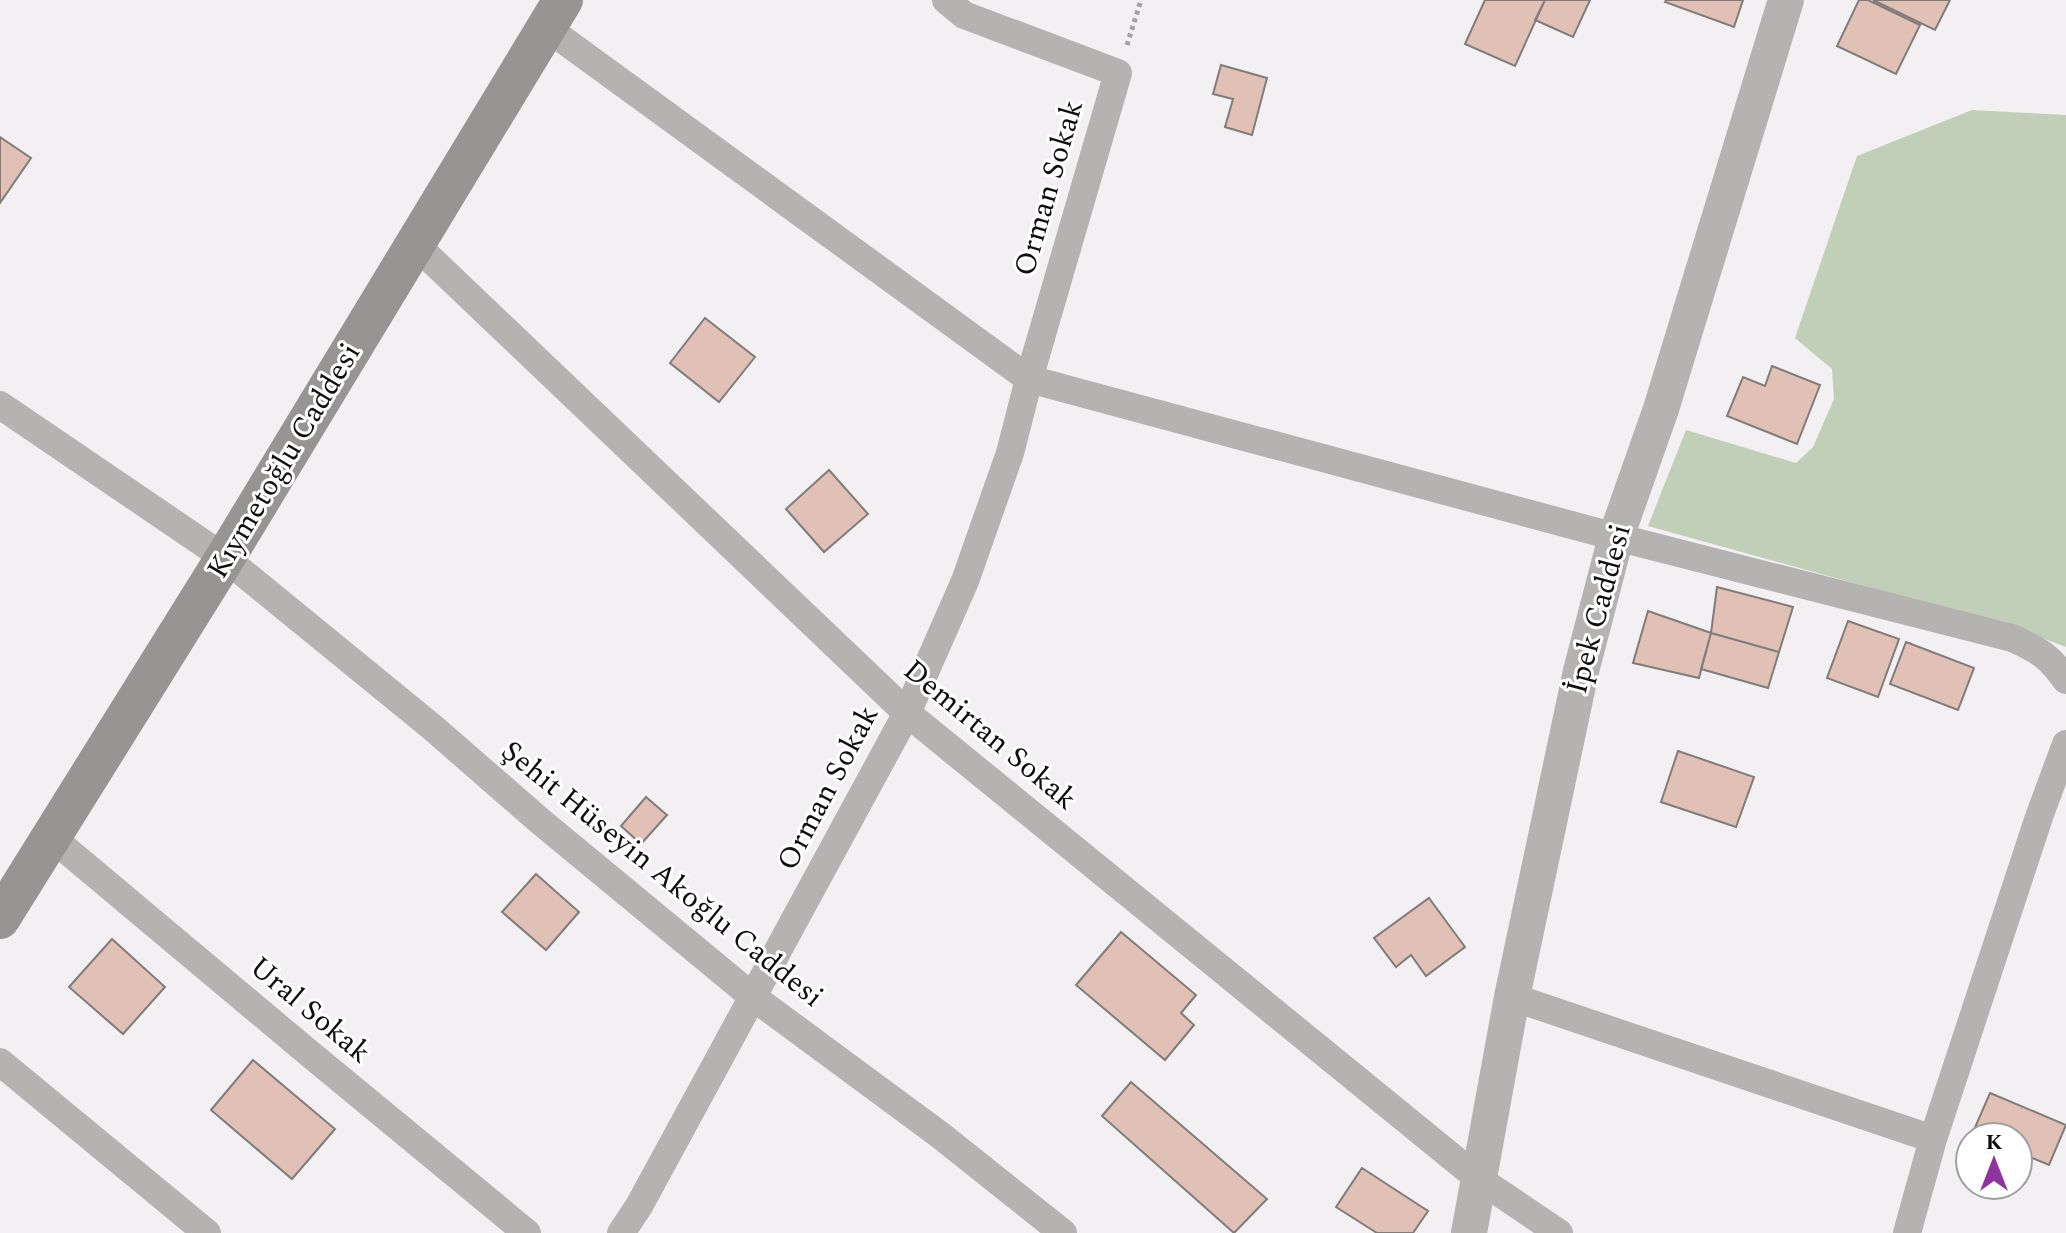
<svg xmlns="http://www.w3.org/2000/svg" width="2066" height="1233" font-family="Spectral,serif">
<rect width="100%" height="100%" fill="#f3f0f3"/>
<!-- green -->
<path fill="#c1cfb8" d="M1972,110l94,5v532l-47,-18 -371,-103 38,-96 110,33 17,-16 21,-48 -2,-30 -37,-31 62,-182z"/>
<!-- building -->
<path fill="#e1c0b5" stroke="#807c7a" stroke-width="2" d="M1485,0h60l-30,66 -50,-22z
M1545,0h45l-17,37 -38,-17z
M1666,0h77l-9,27 -69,-25z
M1859,0h9l52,25 -24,49 -59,-28z
M1873,0h77l-15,30z
M1221,65l46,13 -15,57 -27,-8 8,-28 -20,-5z
M0,137l31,21 -31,45z
M705,318l50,39 -36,45 -49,-39z
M1772,366l48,19 -23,59 -70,-28 16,-39 22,9z
M829,470l39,44 -44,38 -38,-43z
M1717,587l76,20 -14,45 -68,-19z
M1648,611l63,22 -12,45 -66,-15z
M1848,621l51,18 -21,58 -51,-19z
M1711,633l68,19 -11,36 -67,-19z
M1906,642l68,26 -16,42 -68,-26z
M1678,751l76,26 -18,50 -75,-25z
M646,797l21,18 -26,29 -20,-18z
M536,874l43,38 -33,38 -44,-38z
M1429,898l36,49 -39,29 -15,-21 -15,12 -22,-29z
M1121,932l75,63 -15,18 13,12 -29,35 -89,-75z
M112,939l53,48 -42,47 -54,-47z
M253,1060l82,69 -43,50 -81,-69z
M1131,1082l136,117 -33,34 -132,-117z
M1990,1093l76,32 -17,40 -31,-13v-15h-33l-12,-5z
M1362,1168l66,43 -15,22h-36l-41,-26z"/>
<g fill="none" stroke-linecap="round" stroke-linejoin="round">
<!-- path -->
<path stroke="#a4a1a4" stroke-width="5" stroke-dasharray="4 4" stroke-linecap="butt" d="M1127,45l14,-45"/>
<!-- minor -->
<path stroke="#b4b3b2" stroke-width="28" d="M547,28l482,351 587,158 396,101c27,12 37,18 54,42
M416,245l491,468 572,466 80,54
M0,405l225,153 207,169 108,94 213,176 187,138 123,98
M51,837l253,212 223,184
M1512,997l421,142
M0,1062l207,171
M621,1233l18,-27 268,-493 58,-132 45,-128 19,-74 89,-306 -154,-58 -18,-15
M1907,1233l26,-94 106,-322 27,-73"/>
<!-- tertiary -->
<path stroke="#b4b3b2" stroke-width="36" d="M1469,1233l43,-236 69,-326 35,-134 45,-128 125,-409"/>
<!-- secondary -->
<path stroke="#969593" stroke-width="40" d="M0,919l225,-361 338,-558"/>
</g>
<g text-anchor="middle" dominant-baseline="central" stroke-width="6" stroke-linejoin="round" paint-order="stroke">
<!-- street labels -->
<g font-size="30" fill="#100f10" stroke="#fff">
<text transform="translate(1049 188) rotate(-74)">Orman Sokak</text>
<text transform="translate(284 461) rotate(-59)">Kıymetoğlu Caddesi</text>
<text transform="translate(1599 609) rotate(-75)">İpek Caddesi</text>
<text transform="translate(990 735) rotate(40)">Demirtan Sokak</text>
<text transform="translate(828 788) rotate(-62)">Orman Sokak</text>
<text transform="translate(662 874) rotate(39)">Şehit Hüseyin Akoğlu Caddesi</text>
<text transform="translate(310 1010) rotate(40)">Ural Sokak</text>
</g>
</g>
<!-- north arrow -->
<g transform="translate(1994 1161)"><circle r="38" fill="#ffffff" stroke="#9f9f9f" stroke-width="2"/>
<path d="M0-6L14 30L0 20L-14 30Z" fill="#8f339e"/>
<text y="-12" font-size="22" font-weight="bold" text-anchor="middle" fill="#100f10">K</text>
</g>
</svg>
